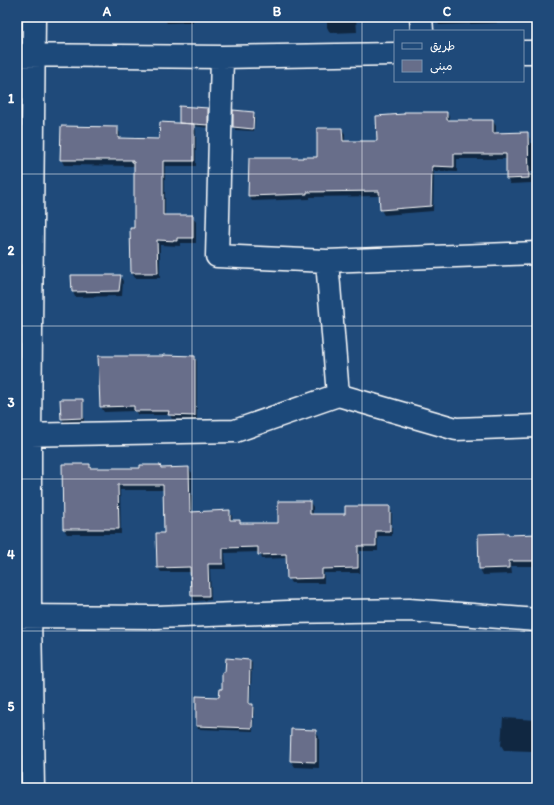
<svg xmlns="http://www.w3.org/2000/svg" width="554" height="805" font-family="Itim,'Playpen Sans Arabic',sans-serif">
<rect width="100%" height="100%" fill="#1f4a7a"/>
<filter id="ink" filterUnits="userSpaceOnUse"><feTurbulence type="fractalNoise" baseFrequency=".025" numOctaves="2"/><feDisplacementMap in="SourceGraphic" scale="8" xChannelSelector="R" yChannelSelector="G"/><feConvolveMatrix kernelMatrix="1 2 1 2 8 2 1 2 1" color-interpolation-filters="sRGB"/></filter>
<g filter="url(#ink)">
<!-- shadow -->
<path fill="#0007" d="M164,17h29v5l-26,1z
M327,17h29l1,15 -27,1 -3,-6z
M436,17h60l1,6 -58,2z
M208,109l1,3v16l-15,-2 2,4v36h-31v50h27l4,6v21h-16v3l-20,-1v33h-25l-3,-5 3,-44v-63l-71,-1 -3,-6 56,-31 3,5v6l40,1 21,-16 -1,-2z
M253,113l2,3 -1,15 -19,-1 -1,-3z
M447,113l3,5 -1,3h44l3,5v8l31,-1 3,6v4h7v28h-6v12l-21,1 -3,-6v-19h-50v13l-23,-1 -1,40 -49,4 -3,-5 -1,-14 -70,1v2l-58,2 -3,-5 1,-37h54l14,-1 24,-29 3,5v8h33z
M120,276l3,5 -1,15 -47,1 -2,-5z
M99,357h96l2,4v59l-25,-1 -2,-4h-32l-3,-4 -31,1 -3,-5z
M82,400l2,2v19l-20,1 -2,-3z
M90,465l2,4h49l19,-3 2,3 27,-1 3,5v40l37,-2 3,5v5h8l1,3h38l31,-22 3,5v8h33l43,-8 3,5v24h-14v15h-18v22h-36v10h-33l-3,-5v-20l-26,1 -2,-7 -35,1 1,16h-16l1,31 -16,1 -3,-5v-24h-31l-3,-5 7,-33 -1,-44h-44l1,44h-54l-3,-5z
M479,535h58v31h-26l1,8 -29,1 -3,-6z
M250,661l2,2 -2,42h2l2,3 -1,23 -55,-2 -1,-3 23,-28 3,-8z
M503,718l34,2v56h-3l-3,-5 1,-20 -28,-1 -3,-5z
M292,730l24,1 3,6v31l-24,-1 -4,-6z"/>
<!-- building -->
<path fill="#676e8a" stroke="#fff" d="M179,106l29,2v17l-29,-2z
M233,110l21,2 -1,17 -20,-2z
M404,112h43v8h46v13l35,-1 1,46 -23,1v-25h-52v13l-22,-1 -1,40 -51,4 -1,-19 -72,1v2l-59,2 1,-38h54v-1h14v-29h25l1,13h34l-1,-25 28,-2z
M160,122l34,2v37h-31v54h30v23h-16v3l-20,-1 1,33h-27l-1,-45h4v-66h-2v-2h-72l1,-34 57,1v11l41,1z
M71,275h50l-2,16 -47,1z
M163,355l32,1v60l-27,-1 1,-4h-35v-5l-34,1 -2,-51h65z
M60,399h23v19l-22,1z
M62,464h28v4h50v-3h20l1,3 28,-1 1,45 40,-2v10h10v3h38v-22h32v13h35v-8h45v25h-14v15h-18v22l-36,1v9l-35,1 -1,-25 -28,1v-8l-35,1v16h-15l1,32h-18l-1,-29 -33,1 -1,-35h8l-1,-48h-45l1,44h-56z
M508,533v2l29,-1v27h-28v7l-30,1 -1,-35z
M226,658l24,2 -1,44h4l-1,24 -56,-2v-30l23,1 1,-8h2v-17h3z
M291,729l25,1v32l-26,-1z"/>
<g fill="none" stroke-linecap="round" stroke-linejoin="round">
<defs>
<path id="minor" d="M421,17l1,14
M523,52h14
M17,55l205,2 173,-3
M222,57l-5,199 110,5 11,134
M327,261l210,-8
M17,435l218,-4 103,-36 118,34 81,-3
M17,616l139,1 132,-5 121,-2 128,10
M33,788l-3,-172v-180l4,-419"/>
</defs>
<!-- minor casing -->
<use href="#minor" stroke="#fff" stroke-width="25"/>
<!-- minor -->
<use href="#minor" stroke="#1f4a7a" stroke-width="22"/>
</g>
</g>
<!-- grid -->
<path fill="none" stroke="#fff" stroke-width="1" stroke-opacity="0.55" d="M192,17v771M362,17v771M17,174h520M17,326h520M17,479h520M17,631h520"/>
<!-- margin -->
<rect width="554" height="805" fill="none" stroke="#1f4a7a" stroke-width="44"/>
<!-- legend -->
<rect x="394" y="30" width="130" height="52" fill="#1f4a7a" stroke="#7992af"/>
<rect x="402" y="43" width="20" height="6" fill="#1f4a7a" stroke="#7992af"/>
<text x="430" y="50" font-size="12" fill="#ffffff">طريق</text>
<rect x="402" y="60" width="20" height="12" fill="#676e8a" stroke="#7992af"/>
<text x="430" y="70" font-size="12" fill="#ffffff">مبنى</text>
<rect x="22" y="22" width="510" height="761" fill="none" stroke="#fff" stroke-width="1.5"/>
<g font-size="13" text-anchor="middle" font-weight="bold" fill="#fff">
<text x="107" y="16">A</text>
<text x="277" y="16">B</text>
<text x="447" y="16">C</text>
<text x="11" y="103">1</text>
<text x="11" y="255">2</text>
<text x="11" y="407">3</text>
<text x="11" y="559">4</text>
<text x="11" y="711">5</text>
</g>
</svg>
